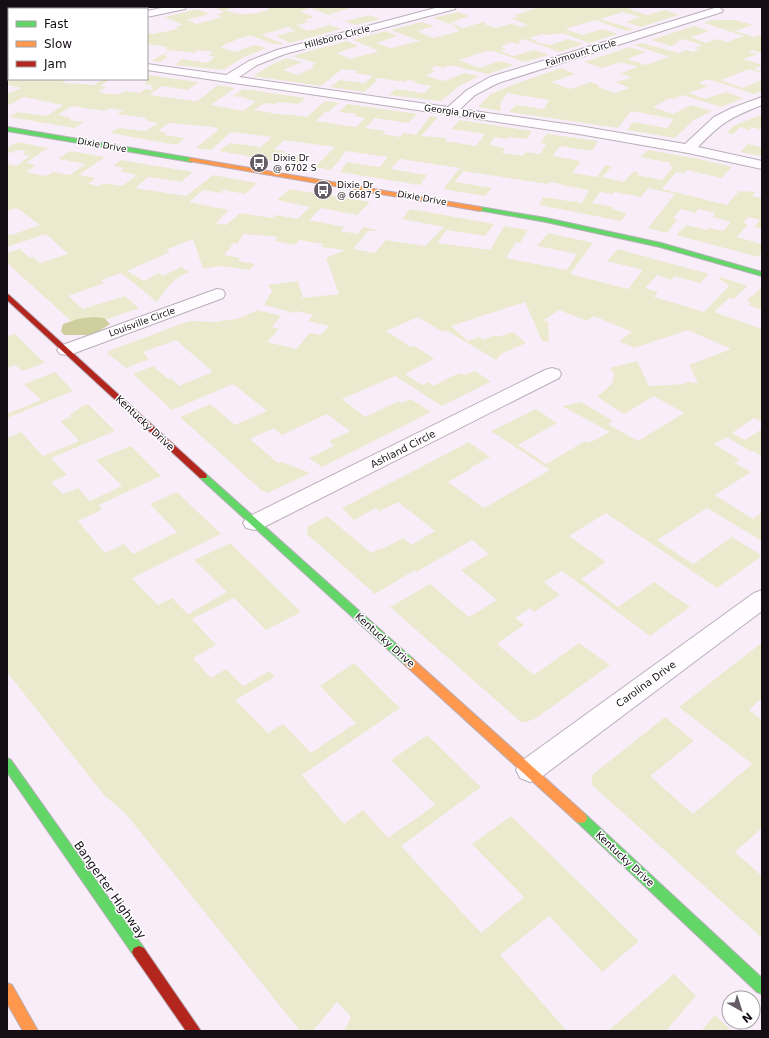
<svg xmlns="http://www.w3.org/2000/svg" width="769" height="1038" font-family="'DejaVu Sans',sans-serif">
<rect width="100%" height="100%" fill="#faedfa"/>
<!-- green -->
<path fill="#ebeace" d="M213,7h22l-10,3c17,7 28,4 45,0l-5,-3h84l2,1 -22,6 17,7 23,-6 11,4 -25,6 -44,-17 -11,3 14,6 -9,3 3,2 -12,3 12,6 22,-6 11,4 -51,14 -14,-7 20,-5 -8,-4 -27,8 23,9c-13,3 -21,-6 -33,-8 -6,-1 -25,8 -31,11l15,5 19,-7 13,3 -23,9 -21,13 -48,-5 7,-6 25,4 8,-6 -6,-1 4,-4 -15,-2 -4,3 -22,-3 -9,5 5,2 -9,5 -8,-1 19,-11 -5,-1 3,-2 -21,-3v-12l6,2 25,-5 -2,-2 7,-2 -18,-8 33,-8 11,5 -22,6 9,4 26,-7 -5,-3 8,-2z
M518,7l12,3 10,-3h95l-6,2 18,6 18,-5 14,5 -38,12 -15,-5 14,-5 -17,-5 -23,7 34,10 -8,2 -31,-11 -30,9 17,6 21,-6 15,5 -29,9 -27,-10 -16,2 -4,-1 -13,4 8,3 -2,1 15,3 18,-6 15,5 -23,8 -37,-13 -5,2 4,2 -5,1 -6,-2 -10,5 5,2 -6,2 14,5 20,-6 14,5 -23,7 -32,-11 -3,1 -4,-1 -27,9 20,8 21,-7 14,4 -26,9 -38,-9 -7,3 -6,-2 -7,3 5,2 -9,5 19,5 19,-8 16,3 -21,10 -18,15 -52,-6 7,-6 28,4 7,-7 -17,-3 2,-2 -8,-1 -3,2 -28,-4 -3,2 3,1 -13,11 -34,-5 9,-7 26,3 8,-7 -18,-3 3,-2 -16,-2 -21,17 -68,-10 18,-11 16,-7 15,4 -19,8 14,5 18,-8 -4,-2 5,-2 -24,-7 55,-15 11,5 -21,7 13,6 29,-8 -26,-11 32,-9 13,5 -22,7 14,5 30,-7 -29,-11 30,-8 14,4 -18,5 16,7 27,-7 -6,-4 2,-1 -23,-8 25,-6 11,4 -19,7 13,5 20,-6 4,1 -3,1 12,4 15,-4 10,3 7,-2 -18,-7 9,-1 -5,-2 14,-4z
M712,20h23l18,5 -18,6 19,6 8,-2v18l-10,-3 -4,2 10,2 -15,5 16,5 3,-1v2l-8,4 8,3v1l-13,-4 -28,11 21,8 20,-8v11l-8,3 -43,-14h-6l-6,3 9,3 -19,7 16,6 21,-7 17,6 -22,9 -39,-12 -9,4 -3,-1 -17,9 20,7 18,-9 21,6 -18,9 -19,18 -48,-8 6,-8 34,6 7,-9 -43,-8 -13,17 -109,-16 7,-7 28,4 5,-9 -42,-7 -6,9 -1,9 -22,-4 13,-13 21,-9 49,-17 14,6 -24,8 19,7 21,-7 8,3 -1,2 17,6 14,-5 -14,-6 15,-4 -1,-2 -10,-2 19,-7 -17,-5 -19,6 -18,-6 46,-15 16,5 -19,7 18,6 24,-8 -35,-12 8,-2 36,10 9,-3 6,2 6,-2 -5,-2 8,-3 -18,-6 -8,3 3,1 -8,3 -20,-6 43,-14 15,5 -18,6 15,6 11,-4 10,3 17,-6 -40,-13z
M9,71v8h50l7,1 -3,3c11,1 20,0 31,2l10,-6h7l-11,7 6,1 -8,5c9,2 21,4 28,-1l14,2 6,-4 5,1 3,-2 -3,-1 2,-2 -9,-1 3,-3 -9,-2h9v-4l52,7 -11,8 -27,-4 -11,9 44,6 5,-1 19,-15 17,3 -24,17 32,6 13,-10 -10,-2 2,-1 -15,-2 10,-7 63,9 -8,6 -20,-2 -2,2 -12,-1 -10,7 31,5 2,-1 20,3 18,-16 14,2 -11,9h-3l-9,9 40,6 9,-9 -11,-2 2,-2 -17,-2 8,-8 70,10 -9,9 -33,-5 -10,10 20,3 -2,3 17,3 3,-4 13,2 14,-19 8,1 -17,19 26,2 -2,3 31,5 9,-12 -34,-5 9,-9 72,11 -5,8 -18,-2 -2,2 -12,-2 -6,8 16,3 -3,5 21,3 3,-4 14,2 6,-10 -6,-1 7,-9 51,7 -6,10 -32,-5 -7,10 28,5 -9,12 25,4 9,-12 6,1 -10,11 22,5 10,-11 5,1 -2,3 25,5 11,-13 -3,-1 1,-3 -31,-6 8,-7 51,9 33,8 -11,11 -34,-8 -3,3 -8,-1 -14,17 65,16 12,-14 17,1 -4,4 10,2v31l-8,-2 6,-7 -12,-3 -5,6 5,1 -11,13 25,7v8l-4,5 -82,-22 10,-10 21,5 2,-2 14,3 8,-9 -18,-5 2,-4 -16,-4 -4,4 -14,-4 -8,9 4,2 -10,13 -19,-5 27,-34 -27,-6 -7,9 -26,-5 -2,2 -13,-2 -8,11 21,4 -1,2 15,4 -6,8 -82,-16 4,-8 39,6 7,-13 -28,-5v-1l-11,-2 -2,2 -85,-13 -8,11 37,6 -7,8 -42,-7 17,-21 -60,-9 -9,10 36,6 -7,10 -80,-13 7,-10 33,5 8,-10 -42,-6 -7,8h2l-11,11 -15,-3 20,-20 -51,-7 -10,10 10,1 -1,2 22,4 -7,8 -79,-14 11,-8 31,4 11,-10 -41,-5 -20,18 -15,-2 23,-19 -6,-2 -44,-4 -11,8 9,2 -2,2 20,3 -8,7 -67,-12 8,-5 28,3 12,-8 -13,-3 3,-2 -31,-4 6,-3c-7,-2 -13,-4 -19,0l-32,-5 -14,9 13,3 -2,2 15,2 -10,6 -65,-11 9,-5 29,4 16,-11 -39,-8 -17,9v-14l2,1 13,-5 -15,-3v-13z
M760,115l2,1v14l-10,-3 -3,3 -9,-3 -7,7 -6,-1 6,-7z
M18,142l30,6 -22,15 10,2 -10,7 20,4 7,-4 17,3 16,-11 -28,-5 12,-8 35,6 -26,18 17,3 -8,6 11,2 4,-3 19,3 15,-11 -17,-4 4,-3 -11,-2 8,-6 72,12 -12,10 -33,-5 -13,11 51,8 27,-21 44,8 -12,11 -21,-4 -4,3 -17,-3 -14,12 40,8 -13,13 10,2 14,-12 32,5 5,-3 20,4 13,-12 -33,-7 13,-11 80,13 -13,13 -36,-7 -12,12 35,7 -3,4 17,3 5,-7 14,3 -2,1h-7l-15,18 22,4 11,-13 39,6 19,-19 -42,-8 8,-10 84,15 -9,12 -39,-6 -8,13 52,7 14,-24 24,4 -8,13 -4,-1 -10,16 61,12 10,-16 -40,-8 11,-13 45,10 -23,31 58,15 15,-19 -36,-9 11,-12 91,25 -9,9 -26,-7 -2,4 -15,-5 -12,13 13,4 -4,5 50,15 25,-26 -10,-8 1,-1 28,9 -15,13 -4,-1 -15,14 48,17v84l-2,1 2,1v7l-8,-4 -22,15 13,7 17,-11v27l-9,-5h-3l-23,-14 -13,7 26,16 -5,3 16,9 -36,23 38,24 9,-7v29l-55,-33 -50,32 36,24 39,-27 30,19 -45,32 -111,-75 -37,23 37,26 -25,17 37,28 36,-25 36,25 -40,29 -88,-65 -18,11 16,13 -26,17 -4,-4 -15,10 9,7 -27,19 37,31 45,-32 31,22 -75,54 -13,4 -132,-116 40,-23 39,33 28,-17 -36,-30 28,-16 -17,-14 -56,32 -1,-2 -40,24 -68,-60v-7l20,-11 44,37 10,-5 1,1 21,-11 8,7 24,-14 -37,-29 -18,9 -4,-3 -22,12 -12,-12 127,-66 21,15 -20,11 1,1 -23,13 36,26 66,-38 -59,-39 45,-22 21,14 -39,22 28,19 39,-23 4,2 21,-11 -48,-26 19,-4 32,19 -5,3 30,17 46,-28 -30,-17 -30,18 -27,-17 15,-13 2,-10 -4,-6 27,-7 12,25 37,-2 -1,-2 13,1 -9,-18 42,-16 -43,-19 -54,18 -15,-7 13,-9 -38,-16 -7,5 -28,-11 -15,10 4,2 1,20 -7,-1 -17,-39 -74,24 17,15 11,-4 4,3 12,-5 2,2 16,-5 13,11 -25,11 -5,6 -50,-30 -3,2 -25,-15 -32,14 25,16 4,-1 19,13 -29,15 17,11 6,-3 5,4 26,-13 5,2 11,-4 15,10v1l-48,24 -47,-30 -53,23 23,18 34,-16 3,2 9,-4 20,13 -109,55 -13,-9 25,-12 -5,-5 21,-10 -23,-17 -45,21 -8,-7 -24,11 28,24 4,-1 28,11 -42,20 -6,-2 -82,-74 30,-13 25,21 32,-14 -34,-27 -61,26 -39,-36 20,-8 15,13 3,-1 8,8 34,-14 -37,-32 -33,12 6,7 -23,9 -12,-10 -7,-4 2,-3 72,-27 10,-3 25,1 24,-4 18,-8 23,6 -9,11 7,2 -12,13 29,7 14,-16 11,2 8,-9 -21,-5 5,-6 -17,-4 -2,2 -30,-8 8,-14 -4,-6 30,-4 5,17 36,-4 -13,-36 19,-8 -24,-3 2,-3 -24,-4 -4,5 -20,-4 3,-4 -34,-3 -7,10 -3,-1 -10,12 16,3 -2,3 17,3 -6,6 -27,-4 -19,3 -10,-30 -27,11 4,2 -43,19 17,10 14,-8 5,3 18,-9 9,5c-16,5 -24,16 -33,30l-36,-29 -20,7 3,3 -36,13 15,13 42,-13 14,12 -59,21 -73,-66v-10l13,-4 10,9 4,-1 6,6 28,-9 -22,-20 -39,13v-13l4,1 29,-10 -23,-17 -10,3v-47l9,2 14,-10 -8,-2 4,-3 -10,-1 -5,3 -4,-1v-4z
M748,144l14,3v9l-22,-4z
M760,289l2,1v20l-13,-5 2,-2 -5,-2z
M15,334l30,29 -23,8 -7,-6 -8,3v-32z
M55,372l18,19 -66,27v-4l34,-14 -17,-16z
M88,404l27,27 -64,27 16,17 -16,7 12,12 15,-6 12,13 32,-15 -26,-26 35,-14 30,30 -62,29 3,5 -24,11 27,32 19,-9 9,10 44,-22 -27,-28 27,-12 44,42 -89,44 26,27 14,-7 16,16 39,-22 -33,-32 36,-17 71,69 -35,18 -32,-32 -42,21 24,26 -23,13 18,20 15,-9 17,17 26,-15 6,6 -40,23 33,33 15,-9 28,29 45,-30 -36,-37 34,-23 46,45 -98,67 42,49 19,-14 25,28 47,-33 -44,-45 36,-25 54,52 -80,59 80,87 43,-36 -52,-53 39,-28 128,125 -37,31 -53,-56 -49,39 67,76h-223l7,-14 -14,-15 -24,29h-13l-174,-217 -22,-19 -86,-109 -11,-14v-234l14,-6 22,24 36,-15 -19,-20 11,-4 -1,-2 12,-9z
M760,644l2,1v53l-13,12 13,10v108l-27,24 27,24v62l-170,-153v-10l73,-58 29,24 -44,35 43,38 59,-50 -73,-57z
M674,974l22,22 -30,35h-58z
M715,1015l17,16h-31z"/>
<!-- forest -->
<path fill="#cfcf9e" d="M93,317l11,1 6,6 -17,11h-29l-3,-4 2,-7 15,-5z"/>
<g fill="none" stroke-linecap="round" stroke-linejoin="round">
<defs>
<path id="street" d="M166,7h20l-1,2 -38,8v-6z
M439,7h17l-1,2 -170,45 -28,11 -18,12 209,30 19,-17 23,-13 228,-70 5,3 -1,2 -224,71 -23,12 -15,14 119,17 106,18 29,-27 18,-9 30,-11v8c-31,12 -41,18 -64,42l64,14v8l-74,-16 -109,-19 -432,-64v-6l79,11 23,-14 28,-11z
M7,41h2v7h-2z
M7,59h2v7h-2z
M217,289l6,1 2,4 -2,4 -151,56 -6,1 -6,-1 -3,-4 3,-4z
M552,368l7,2 2,4 -2,4 -297,150 -8,2 -8,-2 -3,-5 3,-5 299,-148z
M762,590v21l-222,167 -10,4 -10,-4 -4,-8 4,-8 234,-169z"/>
<path id="fast" d="M7,127l184,31 3,2 -3,2 -184,-31z
M480,207l66,11 115,25 101,29v4l-102,-29 -114,-25 -68,-12 -1,-1z
M203,473l3,1 207,185 1,3 -1,3 -4,1 -4,-1 -205,-187 -1,-2z
M7,758l4,2 133,188 2,4 -2,4 -5,2 -5,-2 -127,-184z
M581,813l4,1 177,164v16l-5,-2 -180,-170 -2,-4 2,-4z"/>
<path id="slow" d="M191,158l289,49 3,2 -3,2 -291,-50 -1,-1z
M409,658l4,1 172,155 2,4 -2,4 -4,1 -4,-1 -172,-157 -1,-3 1,-3z
M7,983l5,2 26,46h-15l-16,-28z"/>
<path id="jam" d="M7,294l2,1 197,179 1,2 -1,2h-6l-193,-178z
M139,946l5,2 57,83h-15l-52,-75 -2,-4 2,-4z"/>
</defs>
<!-- street casing -->
<use href="#street" stroke="#b9afb9" stroke-width="2"/>
<!-- fast casing -->
<use href="#fast" stroke="#b9afb9" stroke-width="2"/>
<!-- slow casing -->
<use href="#slow" stroke="#b9afb9" stroke-width="2"/>
<!-- jam casing -->
<use href="#jam" stroke="#b9afb9" stroke-width="2"/>
<!-- street -->
<use href="#street" fill="#fefcfe" fill-rule="evenodd"/>
<!-- fast -->
<use href="#fast" fill="#63d668" fill-rule="evenodd"/>
<!-- slow -->
<use href="#slow" fill="#ff974d" fill-rule="evenodd"/>
<!-- jam -->
<use href="#jam" fill="#b3261e" fill-rule="evenodd"/>
</g>
<!-- icons -->
<defs>
<symbol id="bus-disc" viewBox="-11 -11 22 22"><circle r="9.5" fill="#655c65" stroke="#fff"/><path d="M-5-6H5V4H4V6H2V4H-2V6H-4V4H-5ZM-3.5-4V0h7V-4ZM-3.5 1.2v1.5H-2V1.2ZM2 1.2v1.5H3.5V1.2Z" fill="#fff"/></symbol>
</defs>
<g fill-rule="evenodd">
<use href="#bus-disc" x="248" y="152" width="22" height="22"/>
<use href="#bus-disc" x="312" y="179" width="22" height="22"/>
</g>
<g text-anchor="middle" dominant-baseline="central" stroke-width="3" stroke-linejoin="round" paint-order="stroke">
<!-- far-street labels -->
<g font-size="9" fill="#150e15" stroke="#fff">
<text transform="translate(337 37) rotate(-15)">Hillsboro Circle</text>
<text transform="translate(581 53) rotate(-17)">Fairmount Circle</text>
<text transform="translate(455 112) rotate(8)">Georgia Drive</text>
<text transform="translate(102 145) rotate(10)">Dixie Drive</text>
<text transform="translate(422 198) rotate(10)">Dixie Drive</text>
<text transform="translate(142 322) rotate(-20)">Louisville Circle</text>
</g>
<!-- far-poi labels -->
<g font-size="9" fill="#150e15" stroke="#fff" text-anchor="start">
<text x="273" y="158">Dixie Dr<tspan x="273" dy="10">@ 6702 S</tspan></text>
<text x="337" y="185">Dixie Dr<tspan x="337" dy="10">@ 6687 S</tspan></text>
</g>
<!-- street labels -->
<g font-size="10" fill="#150e15" stroke="#fff">
<text transform="translate(145 423) rotate(43)">Kentucky Drive</text>
<text transform="translate(403 449) rotate(-27)">Ashland Circle</text>
<text transform="translate(385 640) rotate(42)">Kentucky Drive</text>
<text transform="translate(646 684) rotate(-36)">Carolina Drive</text>
<text transform="translate(625 859) rotate(43)">Kentucky Drive</text>
</g>
<!-- near-street labels -->
<g font-size="12" fill="#150e15" stroke="#fff">
<text transform="translate(110 890) rotate(55)">Bangerter Highway</text>
</g>
</g>
<!-- border -->
<rect width="769" height="1038" fill="none" stroke="#150e15" stroke-width="16"/>
<!-- legend -->
<rect x="8" y="8" width="140" height="72" fill="#ffffff" stroke="#a19fa1"/>
<rect x="16" y="21" width="20" height="6" fill="#63d668" stroke="#a19fa1"/>
<text x="44" y="28" font-size="12" fill="#150e15">Fast</text>
<rect x="16" y="41" width="20" height="6" fill="#ff974d" stroke="#a19fa1"/>
<text x="44" y="48" font-size="12" fill="#150e15">Slow</text>
<rect x="16" y="61" width="20" height="6" fill="#b3261e" stroke="#a19fa1"/>
<text x="44" y="68" font-size="12" fill="#150e15">Jam</text>
<!-- north arrow -->
<g transform="translate(741 1010) rotate(141)"><circle r="19" fill="#ffffff" stroke="#a19fa1"/>
<path d="M0-3L7 15L0 10L-7 15Z" fill="#655c65"/>
<text y="-6" font-size="11" font-weight="bold" text-anchor="middle" fill="#150e15">N</text>
</g>
</svg>
